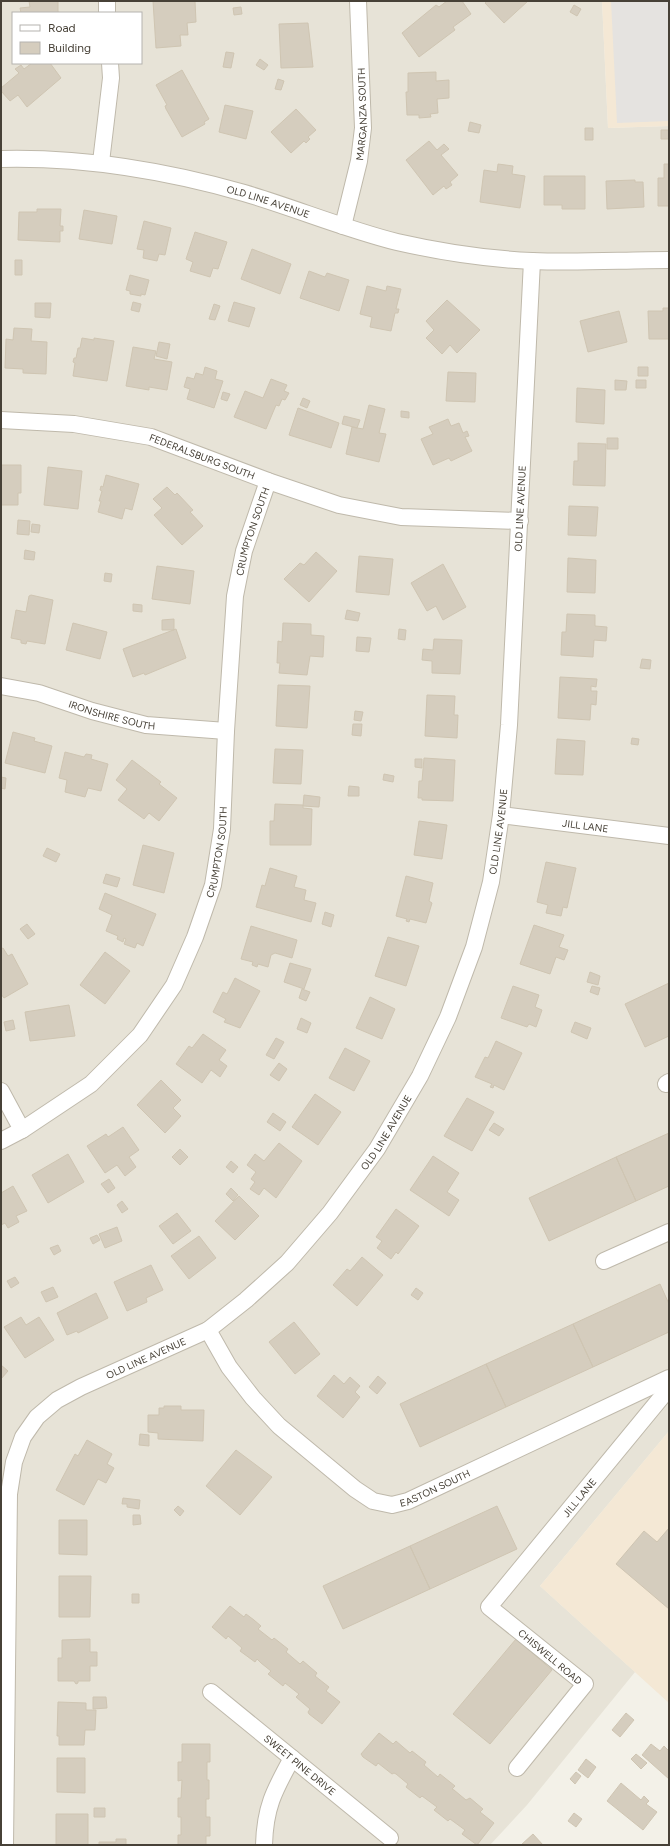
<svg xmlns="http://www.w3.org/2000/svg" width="670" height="1846" font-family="Figtree,sans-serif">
<rect width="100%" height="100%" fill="#f3f1e8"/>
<!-- residential -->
<path fill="#e7e3d7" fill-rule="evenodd" d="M1,1h601l6,127 61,-2v1305l-129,155 95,86 -108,133 -37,40h-489zM13,13h128v50h-128z"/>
<!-- commercial -->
<path fill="#f4e8d5" d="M602,1h67v125l-61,2z
M669,1431v272l-129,-117z"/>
<!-- parking -->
<path fill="#e5e3e0" d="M611,1h58v120l-52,2z"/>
<!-- building -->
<path fill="#d5cdbe" stroke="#cfc5b2" d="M29,1h29v11l4,1h-41l-1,-5 10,-1z
M153,1h42l1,21 -9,1 1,12h-8l1,11 -25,2z
M447,1h15l9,13 -18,13 2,3 -36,27 -17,-24 34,-28 3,2z
M487,1h41l-24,22 -19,-20z
M574,5l7,4 -4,7 -7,-4z
M241,7l1,7 -8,1 -1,-7z
M308,23l5,44 -32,1 -2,-44z
M226,52l8,1 -3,15 -8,-1z
M260,59l8,6 -4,5 -8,-5z
M32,63h18l11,15 -34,29 -9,-12 -8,6 -9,-10v-3l18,-15 -4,-4 6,-4 3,4z
M182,70l27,49 -5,3 1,2 -23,13 -16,-28 -1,-3 2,-1 -11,-20z
M436,72v9l13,-1v18l-12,1 1,14 -8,1 1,3 -12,1v-3h-12l-1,-23h2v-19z
M278,79l6,2 -3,9 -6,-1z
M225,105l28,6 -7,28 -27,-7z
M296,109l20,21 -8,7 2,2 -4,4 -2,-2 -13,12 -20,-21z
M470,122l11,3 -2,8 -11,-2z
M585,128h8v12h-8z
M661,130h8v9h-8z
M429,141l8,9 7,-6 5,5 -8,6 17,20 -8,7 2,3 -6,4 -2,-3 -11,9 -27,-35z
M498,164l15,2 -1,8 13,2 -5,32 -40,-6 4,-32 13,2z
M664,164h5v42h-11v-28h6z
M544,176h41v33h-23v-4h-18z
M635,180v2h8l1,25 -37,2 -1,-28z
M37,209h24l-1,17h3v5h-3v11l-42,-2 1,-28h18z
M84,210l33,6 -5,28 -33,-5z
M144,221l27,7 -6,27 -6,-1 -2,7 -14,-3 1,-8 -7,-1z
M195,232l32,10 -9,27 -5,-1 -3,9 -20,-6 3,-9 -7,-3z
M252,249l39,15 -11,30 -39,-15z
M15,260h7v15h-7z
M309,271l16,6 2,-4 22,7 -10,31 -39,-13z
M130,275l19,5 -4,15 -4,-1v2l-11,-2v-3l-4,-1z
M367,286l19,5 1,-5 14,3 -5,20h3l-1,4h-3l-4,18 -21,-4 2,-10 -12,-3z
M447,300l33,30 -23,23 -7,-8 -8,9 -16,-16 8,-8 -8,-9z
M133,302l8,2 -2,8 -8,-2z
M234,302l21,6 -6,19 -21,-6z
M35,303h16l-1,15 -15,-1z
M214,304l6,2 -5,14 -6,-1z
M663,308h6v31h-20l-1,-28h15z
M619,311l8,31 -39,10 -8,-31z
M14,328l18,1 -1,12 16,1 -1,32 -23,-1v-4l-18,-1 1,-29 7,1z
M82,338l12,2v-2l20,3 -7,40 -34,-5 2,-13 -2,-1 1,-4h2l2,-10h2z
M159,342l11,2 -3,15 -11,-3z
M133,347l23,4 -2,8 18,3 -5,28 -18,-3v3l-23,-4z
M205,367l12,4 -2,8 8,2 -9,27 -27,-9 3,-10 -6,-2 3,-10 7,2 2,-6 7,2z
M638,367h10v9h-10z
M448,372l28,1 -1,29 -29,-1z
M271,379l16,6 -3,6 5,2 -4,7 -3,-1 -3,7 -3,-1 -10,24 -32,-12 11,-26 18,7z
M615,380l12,1 -1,9h-11z
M636,380h10v8h-10z
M577,388l28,2 -1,34 -28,-2z
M223,392l7,2 -3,7 -6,-2z
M303,398l7,3 -3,7 -7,-3z
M369,405l16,4 -6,24 7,1 -7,28 -33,-8 6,-27 11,2z
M298,408l41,15 -8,25 -42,-13z
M401,411l8,1v6l-8,-1z
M344,416l16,4 -3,8 -15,-4z
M448,419l3,7 8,-3 4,10 4,-2 2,5 -4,1 7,14 -21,10 -2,-3 -16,7 -12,-26 12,-5 -4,-7z
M607,438h11v11h-11z
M578,443l28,1 -1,42 -32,-1 1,-24h4z
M1,465h20v28h-3v12h-17z
M48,467l34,4 -4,38 -34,-4z
M106,475l33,9 -7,26 -7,-2 -3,11 -24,-7 3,-11h-2l3,-10 -2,-1 1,-4 2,1z
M167,487l8,8 2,-2 16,17 -3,2 13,14 -21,19 -28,-30 8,-7 -9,-9z
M569,506l29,1 -2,29 -28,-1z
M18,520l12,1 -1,14 -12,-1z
M32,524l8,1 -1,8 -8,-1z
M25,550l10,2 -1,8 -10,-1z
M316,552l21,19 -28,31 -25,-23 16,-16 4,2z
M359,556l34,3 -4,36 -33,-3z
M568,558l28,2 -1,33 -28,-1z
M443,564l23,43 -23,13 -7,-14 -9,5 -16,-28z
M157,566l37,5 -4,33 -38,-5z
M105,573l7,1 -1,8 -7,-1z
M31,595l22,5 -8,44 -18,-3 -1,3 -5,-1v-3l-10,-2 5,-28 10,2 3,-16z
M133,604l9,1v7l-9,-1z
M347,610l13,3 -2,8 -13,-2z
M567,614l28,1v11l12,1 -1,14 -12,-1 -1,17 -32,-2 1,-23h4z
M174,619v11h-12v-10z
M73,623l34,9 -7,27 -34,-9z
M283,623l28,1v11l13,1 -1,21 -13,-1 -3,19 -28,-2 1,-10h-3l1,-22 4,1z
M176,629l10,29 -41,17 -1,-2 -11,4 -10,-28z
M399,629l7,1 -1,10 -7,-1z
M357,637l14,1 -2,14 -13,-1z
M434,639l28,1 -2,34 -28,-1v-12l-10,-1 1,-11 10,1z
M642,659l9,1 -1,9 -10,-1z
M560,677l37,2 -1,8 -5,-1v5h6l-1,14 -5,-1 -1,16 -32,-2z
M278,685l32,1 -3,42 -31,-2z
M427,695l28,1 -1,19h4l-1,23 -32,-2z
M355,711l8,1 -2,9 -7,-1z
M353,724h9l-1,12 -9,-1z
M13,732l22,6 -1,3 18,5 -7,27 -40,-10z
M632,738l7,1 -1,6 -7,-1z
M557,739l28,2 -2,34 -28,-1z
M275,749l28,1 -2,34 -28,-1z
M65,752l19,5 2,-3 6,1 -1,4 17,5 -7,27 -13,-3 -3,9 -20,-5 2,-12 -8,-2z
M424,758l31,2 -2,41 -31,-1v-2h-4l1,-17h3z
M415,759h7v9l-7,-1z
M132,760l29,22 -2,2 18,14 -18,23 -10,-8 -5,6 -26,-19 9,-11 -11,-9z
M384,774l10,2 -1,6 -10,-2z
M1,777l5,1 -1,11 -4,-1z
M349,786l10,1v9h-11z
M304,795l16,2 -1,10 -16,-1z
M275,804l28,1v3l9,1 -1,36h-41v-24h4z
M419,821l28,4 -5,34 -28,-4z
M143,845l31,8 -10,40 -31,-8z
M47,848l13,6 -4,8 -13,-6z
M546,862l30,6 -9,40 -4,-1 -2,9 -15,-3 2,-8 -11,-3z
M270,868l27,8 -3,11 12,3 -2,10 12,3 -5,19 -55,-15 6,-22 3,1z
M106,874l14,4 -3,9 -14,-4z
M406,876l27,7 -4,18 3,2 -6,20 -16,-4 -1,3 -3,-1 1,-2 -11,-3z
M105,893l51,21 -13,32 -6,-3 -2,5 -11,-4 2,-5 -2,-1 -1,4 -6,-3 1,-3 -12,-5 6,-16 -13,-6z
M325,912l9,3 -3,12 -9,-3z
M27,924l8,10 -7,5 -8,-10z
M534,925l30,10 -5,12 9,3 -4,10 -8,-3 -6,17 -30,-10z
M251,926l46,14 -5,18 -17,-5 -4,2 -3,12 -10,-3 -1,3 -5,-2 1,-3 -12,-3z
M388,937l31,9 -13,40 -31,-10z
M3,948l5,8 4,-2 16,30 -24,14 -3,-4v-45z
M105,952l25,19 -25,33 -25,-19z
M290,963l21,6 -7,20 -20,-7z
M590,972l10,4 -2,9 -11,-3z
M235,978l25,13 -20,37 -16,-6 2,-3 -13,-7 10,-20 4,2z
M669,983v53l-24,11 -20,-43z
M513,986l26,9 -4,12 7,3 -6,17 -7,-3 -2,3 -26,-9z
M592,986l8,2 -2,7 -8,-3z
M302,989l8,3 -4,9 -7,-3z
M370,997l25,12 -13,30 -26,-11z
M69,1005l6,31 -45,5 -5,-29z
M301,1018l10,5 -4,10 -10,-4z
M13,1020l2,9 -9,2 -2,-9z
M575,1022l16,6 -4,11 -16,-7z
M203,1034l23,16 -7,10 8,6 -7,11 -9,-7 -9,13 -26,-19 13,-18 3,2z
M276,1038l8,4 -10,17 -8,-4z
M496,1041l26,12 -18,37 -10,-5 -1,3 -3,-1 2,-3 -17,-7 10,-20 3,1z
M345,1048l25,13 -16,30 -25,-13z
M279,1063l8,6 -8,12 -9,-6z
M161,1080l20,20 -8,8 8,8 -16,17 -28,-28z
M315,1094l26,18 -23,33 -26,-18z
M467,1098l27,14 -22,39 -28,-15z
M273,1113l13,9 -6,9 -13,-9z
M494,1123l10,6 -5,7 -10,-6z
M123,1127l16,23 -10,7 7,10 -11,9 -8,-11 -12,8 -18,-27 19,-12 2,3z
M669,1133v53l-33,15 -20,-44z
M279,1143l23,18 -26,37 -12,-10 -5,7 -9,-6 5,-7 -4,-3 5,-7 -9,-7 8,-11 9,7z
M180,1149l8,8 -8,8 -8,-8z
M68,1154l16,28 -36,21 -16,-28z
M433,1156l26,17 -12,19 12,8 -10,16 -39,-26z
M616,1157l20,44 -87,40 -20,-43z
M231,1161l7,6 -5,6 -7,-6z
M109,1179l6,9 -7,5 -7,-9z
M13,1186l14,25 -11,5 3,6 -11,6 -3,-5 -4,2v-32z
M231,1188l7,7 -5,6 -7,-7z
M239,1196l20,20 -24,24 -20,-19z
M122,1201l6,8 -6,4 -5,-8z
M396,1209l23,17 -21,28 -2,-2 -5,7 -14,-11 5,-7 -6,-4z
M177,1213l14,18 -18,13 -14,-18z
M117,1227l5,14 -17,7 -6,-14z
M97,1235l3,5 -7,4 -3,-6z
M199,1236l17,22 -27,21 -18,-23z
M58,1245l3,6 -7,4 -4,-7z
M362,1257l21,18 -26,31 -24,-21 14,-16 3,2z
M151,1265l12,25 -17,8 1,4 -20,9 -13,-29z
M15,1277l4,6 -8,5 -4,-7z
M660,1284l9,20v28l-76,35 -20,-43z
M53,1287l5,10 -12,5 -5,-10z
M416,1288l7,5 -5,7 -7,-5z
M96,1293l12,25 -30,15 -1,-2 -10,4 -10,-22z
M21,1317l5,8 13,-8 15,23 -29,18 -21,-31z
M294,1322l26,32 -25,20 -26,-32z
M573,1324l20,43 -87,40 -20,-43z
M486,1364l20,43 -86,40 -20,-43z
M1,1365l7,6 -7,8z
M334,1375l10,9 6,-7 10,9 -5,6 5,5 -17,21 -26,-22z
M378,1376l8,7 -9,11 -8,-7z
M164,1406h17v4h23l-1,31 -45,-2v-6l-10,-1v-17h11v-7h5z
M140,1434l9,1v11l-10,-1z
M87,1440l25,14 -5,10 7,4 -8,15 -8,-4 -14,26 -28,-15 19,-36 3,2z
M236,1450l36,27 -32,38 -34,-29z
M123,1498l17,2 -1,9 -12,-2v-3h-5z
M178,1506l6,5 -4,5 -6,-6z
M497,1506l20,43 -87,40 -20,-43z
M133,1515h7l1,9 -8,1z
M59,1520h28v35l-28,-1z
M669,1528v81l-53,-45 28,-33 13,11z
M410,1546l20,43 -87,40 -20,-43z
M59,1576h32l-1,41h-31z
M132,1594h7v9h-7z
M230,1606l14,11 2,-3 8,6 7,6 -3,3 14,11 2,-2 14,11 -2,3 14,12 3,-3 14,12 -2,3 14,11 -3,4 14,11 -18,22 -13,-10 -1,-2 2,-3 -14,-12 3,-3 -14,-11 -2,3 -15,-12 3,-3 -10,-8 -4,-4 -2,3 -15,-11 2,-3 -14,-12 -2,3 -14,-12z
M90,1639v13h7v14h-7v15h-12v2l-2,1 -2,-3h-16v-23h4v-18z
M516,1639l36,31 -62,74 -37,-30z
M93,1697h13l1,11 -14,1z
M58,1702l28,1v7h10l-1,20h-10l-1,15h-25v-9h-2z
M626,1713l8,7 -14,17 -8,-7z
M379,1733l14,11 3,-3 14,12 2,-2 14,11 -2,3 14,12 2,-3 15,12 -3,3 2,1 12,10 4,-2 13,11 -3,3 14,11 -17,22 -15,-11 3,-4 -15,-11 -2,2 -14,-11 3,-3 -15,-11 -2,2 -14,-11 2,-3 -12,-10 -2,-1 -2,1 -14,-11 -2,3 -13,-9 -2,-3z
M182,1744h28v18h-3v18h2v19h-3v18h4v19h-4v9h-28v-10h3v-18h-3v-19h3l1,-18 -4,1v-19h4z
M651,1744l9,7 4,-5 5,5v28l-27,-24z
M636,1754l11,9 -6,6 -10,-10z
M57,1758h28v35l-28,-1z
M586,1759l10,8 -8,11 -10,-8z
M576,1772l5,4 -6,8 -5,-5z
M621,1783l20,17 3,-4 5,5 -3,3 11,8 -14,18 -36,-29z
M94,1808h11v9h-11z
M574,1813l8,6 -6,8 -8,-6z
M56,1814h32v31h-32z
M533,1834l10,11h-22z
M116,1839h10v6h-27v-3h17z"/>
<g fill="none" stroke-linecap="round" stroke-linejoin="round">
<defs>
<g id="street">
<path d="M107,1v12"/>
<path id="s1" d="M1,159c84,-2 162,11 243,34 51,15 101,36 153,49 44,10 90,17 135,19 46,2 92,-1 137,-1"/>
<path d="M101,162l10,-84 -1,-15"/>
<path id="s2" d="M343,226l16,-65 4,-33 -5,-127"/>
<path id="s3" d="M1,420l73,4 77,13 117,44 71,24 62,12 119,4"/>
<path id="s4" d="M1,686l38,7 53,18 54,14 80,6"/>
<path id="s5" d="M501,815l168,21"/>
<path d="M666,1084l3,-2"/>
<path d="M1,1091l21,39"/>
<path id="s6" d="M1,1141l21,-11 69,-46 49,-49 34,-50 21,-48 18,-52 9,-56 4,-98 9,-135 9,-45 24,-70"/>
<path d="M604,1261l65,-29"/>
<path id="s7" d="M208,1330l21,37 24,31 26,28 76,63 18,12 19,4 16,-4 261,-123"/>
<path id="s8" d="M211,1692l179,146"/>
<path id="s9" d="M517,1768l68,-84 -96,-77 180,-219"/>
<path id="s10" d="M5,1845l4,-351 5,-32 9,-25 14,-20 20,-17 24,-13 127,-57 38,-30 41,-37 43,-50 47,-64 43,-73 28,-59 26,-70 17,-65 10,-67 8,-90 23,-464"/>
<path d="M264,1845c1,-38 10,-54 28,-87"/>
</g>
</defs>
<!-- street casing -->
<use href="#street" stroke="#bfb9ab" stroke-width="18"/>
<!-- street -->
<use href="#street" stroke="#fff" stroke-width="16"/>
</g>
<g text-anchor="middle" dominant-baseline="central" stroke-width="4" stroke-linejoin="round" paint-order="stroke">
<!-- street labels -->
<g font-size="10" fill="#474137" stroke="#fff">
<text stroke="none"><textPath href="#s2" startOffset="114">MARGANZA SOUTH</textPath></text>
<text stroke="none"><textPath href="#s1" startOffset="272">OLD LINE AVENUE</textPath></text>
<text stroke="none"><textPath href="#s3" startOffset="206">FEDERALSBURG SOUTH</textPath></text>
<text stroke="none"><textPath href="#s10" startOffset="1543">OLD LINE AVENUE</textPath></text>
<text stroke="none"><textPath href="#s6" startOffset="701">CRUMPTON SOUTH</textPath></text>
<text stroke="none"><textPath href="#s4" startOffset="115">IRONSHIRE SOUTH</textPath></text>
<text stroke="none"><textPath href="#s5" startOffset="85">JILL LANE</textPath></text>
<text stroke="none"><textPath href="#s10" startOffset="1219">OLD LINE AVENUE</textPath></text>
<text stroke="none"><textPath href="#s6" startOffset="377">CRUMPTON SOUTH</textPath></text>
<text stroke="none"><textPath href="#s10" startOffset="895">OLD LINE AVENUE</textPath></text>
<text stroke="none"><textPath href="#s10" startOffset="559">OLD LINE AVENUE</textPath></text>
<text stroke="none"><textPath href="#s7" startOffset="306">EASTON SOUTH</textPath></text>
<text stroke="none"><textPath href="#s9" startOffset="373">JILL LANE</textPath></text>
<text transform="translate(550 1657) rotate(40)">CHISWELL ROAD</text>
<text stroke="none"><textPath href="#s8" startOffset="115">SWEET PINE DRIVE</textPath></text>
</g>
</g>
<!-- border -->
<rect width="670" height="1846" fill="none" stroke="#474137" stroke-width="4"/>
<!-- legend -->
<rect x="12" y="12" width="130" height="52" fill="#ffffff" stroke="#b5b3af"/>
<rect x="20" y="25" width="20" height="6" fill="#ffffff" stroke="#b5b3af"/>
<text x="48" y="32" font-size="12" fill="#474137">Road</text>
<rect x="20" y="42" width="20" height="12" fill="#d5cdbe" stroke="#b5b3af"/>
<text x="48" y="52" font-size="12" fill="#474137">Building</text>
</svg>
